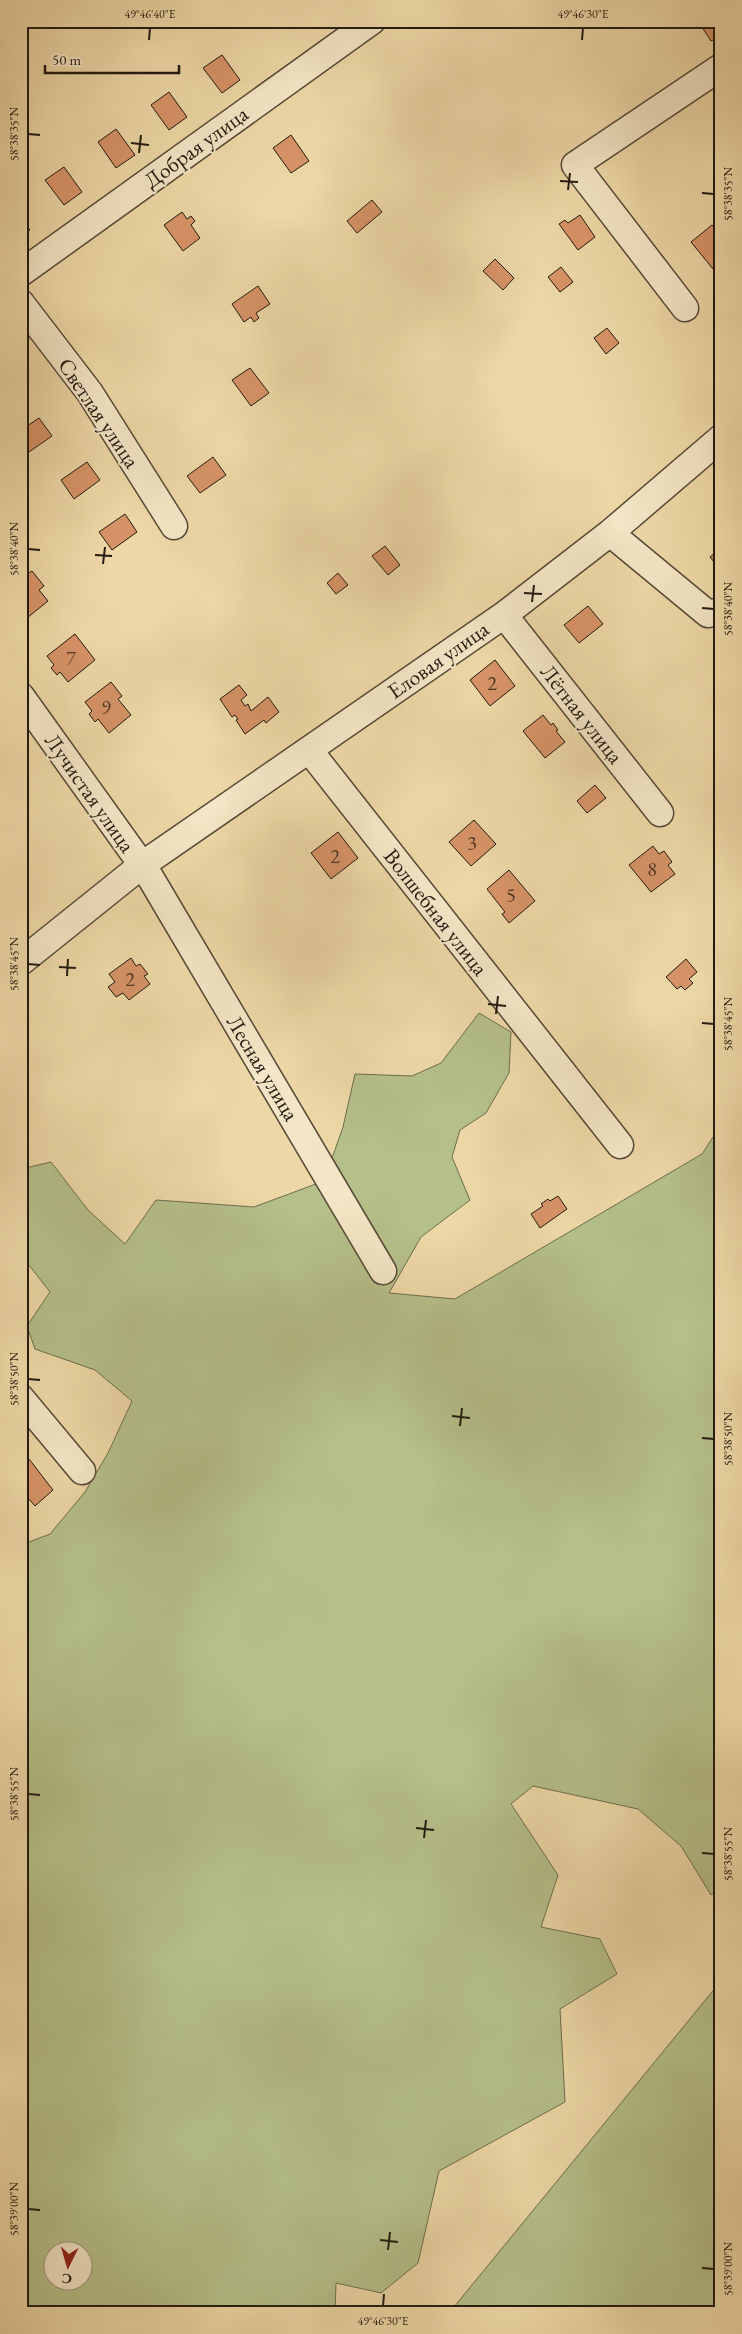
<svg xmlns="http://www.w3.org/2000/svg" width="742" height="2334" font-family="'EB Garamond',serif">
<rect width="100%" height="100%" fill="#edd7a6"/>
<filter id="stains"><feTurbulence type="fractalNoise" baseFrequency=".004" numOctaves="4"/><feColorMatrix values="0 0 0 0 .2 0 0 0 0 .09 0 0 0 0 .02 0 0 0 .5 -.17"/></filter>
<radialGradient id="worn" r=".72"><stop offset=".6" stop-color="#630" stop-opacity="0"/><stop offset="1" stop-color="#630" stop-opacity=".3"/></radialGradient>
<!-- green -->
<path fill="#b5bf89" stroke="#6c6c4c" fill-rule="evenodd" d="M479,1013l32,19 -2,41 -23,40 -26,17 -8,27 18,43 -49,37 -32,56 66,6 247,-145 19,-29v762l-10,8 -30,-49 -43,-37 -105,-23 -22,18 47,71 -17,52 59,12 17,35 -57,35 5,93 -126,69 -21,92 -37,30 -45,-10 -1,30h-314v-768l29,-11 35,-42 23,-39 24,-52 -37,-31 -60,-21 -8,-23 23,-34 -29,-37v-86l30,-7 37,48 37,34 31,-44 98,7 70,-26 19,-54 12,-53 57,2 29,-13zM52,2252h30v30h-30z
M721,1981v332h-272z"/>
<!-- building -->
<path fill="#d69367" stroke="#221a10" d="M698,21h23v15l-10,5z
M222,55l18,25 -18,13 -19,-25z
M169,92l18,25 -18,13 -18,-25z
M116,129l19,26 -19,13 -18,-26z
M291,135l18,26 -18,12 -18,-25z
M64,167l18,25 -18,13 -19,-25z
M372,200l10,12 -25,21 -10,-12z
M182,212l5,7 4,-3 4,5 -4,4 9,13 -17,13 -19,-26z
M580,215l15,22 -17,13 -19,-26 6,-4 3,3z
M21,218l9,12 -9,6z
M712,225l9,11v27l-8,6 -22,-27z
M495,259l19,19 -11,12 -20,-19z
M561,267l12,15 -13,10 -12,-15z
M258,286l12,18 -14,9 3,5 -5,4 -3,-5 -7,5 -12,-18z
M607,328l12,15 -13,11 -12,-16z
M250,368l19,25 -18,13 -19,-26z
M39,418l13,18 -26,18 -5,-7v-17z
M213,457l13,18 -26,18 -13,-17z
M87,462l13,18 -26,19 -13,-19z
M125,514l12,18 -25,18 -13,-18z
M385,546l15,19 -12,10 -16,-19z
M721,548v23l-11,-14z
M32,571l12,15 -5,4 9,11 -21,17 -6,-6v-35z
M338,573l10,12 -12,9 -9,-11z
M588,606l15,18 -24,19 -15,-18z
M75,634l20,26 -27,22 -8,-10 -3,3 -6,-7 3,-3 -7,-9z
M495,660l20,26 -25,20 -20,-26z
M111,682l11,14 -4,3 13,16 -22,18 -11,-14 -3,3 -6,-8 3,-3 -7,-9z
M239,685l8,10 -6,5 4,6 3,-2 3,7 17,-14 11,15 -13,11 -2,-3 -19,14 -9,-14 2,-1 -3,-4 -3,2 -12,-18z
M543,715l8,10 2,-2 5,7 -2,1 9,11 -20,16 -22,-27z
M595,785l11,13 -19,15 -10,-12z
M474,820l22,24 -25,22 -22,-24z
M338,832l20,26 -27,21 -20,-26z
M653,846l6,8 5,-3 8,11 -4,3 7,9 -24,18 -22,-27z
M509,870l26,31 -26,22 -7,-9 3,-2 -18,-23z
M131,958l5,8 4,-2 8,10 -4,2 6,8 -21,16 -6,-7 -7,4 -8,-10 7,-5 -6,-8z
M686,959l11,13 -8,7 4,4 -8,7 -4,-4 -4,3 -11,-12z
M558,1196l9,13 -27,19 -9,-14 12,-8 -2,-2 7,-5 2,2z
M29,1459l24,31 -18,16 -14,-16v-24z"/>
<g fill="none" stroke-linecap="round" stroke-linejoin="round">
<defs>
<path id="minor" d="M21,273l351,-252
M21,303l69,90 84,133
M685,308l-110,-143 146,-98
M610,533l98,81 13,-3
M504,615l156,198
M21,696l121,169
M309,750l311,395
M143,865l240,406
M21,962l121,-97 362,-250 106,-82 111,-95
M21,1398l61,73"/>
</defs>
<!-- minor casing -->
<use href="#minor" stroke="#554936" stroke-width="29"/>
<!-- minor -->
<use href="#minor" stroke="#f3e5c5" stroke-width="26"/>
</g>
<!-- ticks -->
<path fill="none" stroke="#221a10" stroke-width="2" d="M149,40l1,-12M582,40l1,-12M28,134l12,1M131,143l18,2M139,153l2,-18M560,181l18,1M568,190l2,-17M702,193l12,1M28,549l12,1M95,555l17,1M103,564l2,-17M524,593l18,1M532,602l2,-17M702,608l12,1M28,964l12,1M59,967l17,1M67,976l1,-17M488,1004l18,2M496,1014l2,-18M702,1023l12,1M28,1379l12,1M452,1416l18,2M460,1426l2,-18M702,1438l12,1M28,1794l12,1M416,1828l18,2M424,1838l2,-18M702,1853l12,1M28,2209l12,1M380,2240l18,2M388,2250l2,-18M702,2268l12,1M383,2306l1,-12"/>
<g text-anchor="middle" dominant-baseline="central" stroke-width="4" stroke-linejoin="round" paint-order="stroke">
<!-- number labels -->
<g font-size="20" fill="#4f3826">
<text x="71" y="658">7</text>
<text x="492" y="683">2</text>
<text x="106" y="707">9</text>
<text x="472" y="843">3</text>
<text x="335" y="856">2</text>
<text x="652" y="869">8</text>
<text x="511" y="895">5</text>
<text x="130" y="979">2</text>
</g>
<!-- street labels -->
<g font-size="22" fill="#221a10" stroke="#f3e5c5">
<text transform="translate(196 147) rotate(-36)">Добрая улица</text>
<text transform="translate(99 413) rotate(56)">Светлая улица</text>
<text transform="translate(438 660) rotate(-35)">Еловая улица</text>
<text transform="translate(582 714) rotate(52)">Лётная улица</text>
<text transform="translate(90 793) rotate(55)">Лучистая улица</text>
<text transform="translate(436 912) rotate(52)">Волшебная улица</text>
<text transform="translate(263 1068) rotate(59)">Лесная улица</text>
</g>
</g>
<!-- margin -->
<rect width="742" height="2334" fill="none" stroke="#edd7a6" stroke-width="55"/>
<!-- north arrow -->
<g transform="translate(68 2266) rotate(185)"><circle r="24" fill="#f3e5c5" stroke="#9f947d"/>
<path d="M0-4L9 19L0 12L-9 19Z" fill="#8f2418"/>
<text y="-8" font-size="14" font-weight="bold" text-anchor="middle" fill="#221a10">С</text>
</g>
<!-- scale -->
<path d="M45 65v8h134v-8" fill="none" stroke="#221a10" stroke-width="2.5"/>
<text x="52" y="65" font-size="15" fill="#221a10" stroke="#f3e5c5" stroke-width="4" paint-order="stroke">50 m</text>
<rect x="28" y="28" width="686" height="2278" fill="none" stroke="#221a10" stroke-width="2"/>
<g font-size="12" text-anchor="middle" fill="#221a10">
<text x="150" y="18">49°46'40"E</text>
<text x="583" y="18">49°46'30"E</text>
<text transform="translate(14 134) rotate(-90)" y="4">58°38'35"N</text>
<text transform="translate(728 194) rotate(-90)" y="4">58°38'35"N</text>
<text transform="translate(14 549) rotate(-90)" y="4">58°38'40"N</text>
<text transform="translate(728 609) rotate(-90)" y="4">58°38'40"N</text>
<text transform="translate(14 964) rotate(-90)" y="4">58°38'45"N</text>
<text transform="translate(728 1024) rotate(-90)" y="4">58°38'45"N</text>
<text transform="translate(14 1379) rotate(-90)" y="4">58°38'50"N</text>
<text transform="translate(728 1439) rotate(-90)" y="4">58°38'50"N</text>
<text transform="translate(14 1794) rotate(-90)" y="4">58°38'55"N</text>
<text transform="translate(728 1854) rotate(-90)" y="4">58°38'55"N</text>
<text transform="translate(14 2209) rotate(-90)" y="4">58°39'00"N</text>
<text transform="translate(728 2269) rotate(-90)" y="4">58°39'00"N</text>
<text x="383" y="2325">49°46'30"E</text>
</g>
<rect width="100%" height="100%" filter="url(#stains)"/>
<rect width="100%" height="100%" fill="url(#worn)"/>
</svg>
